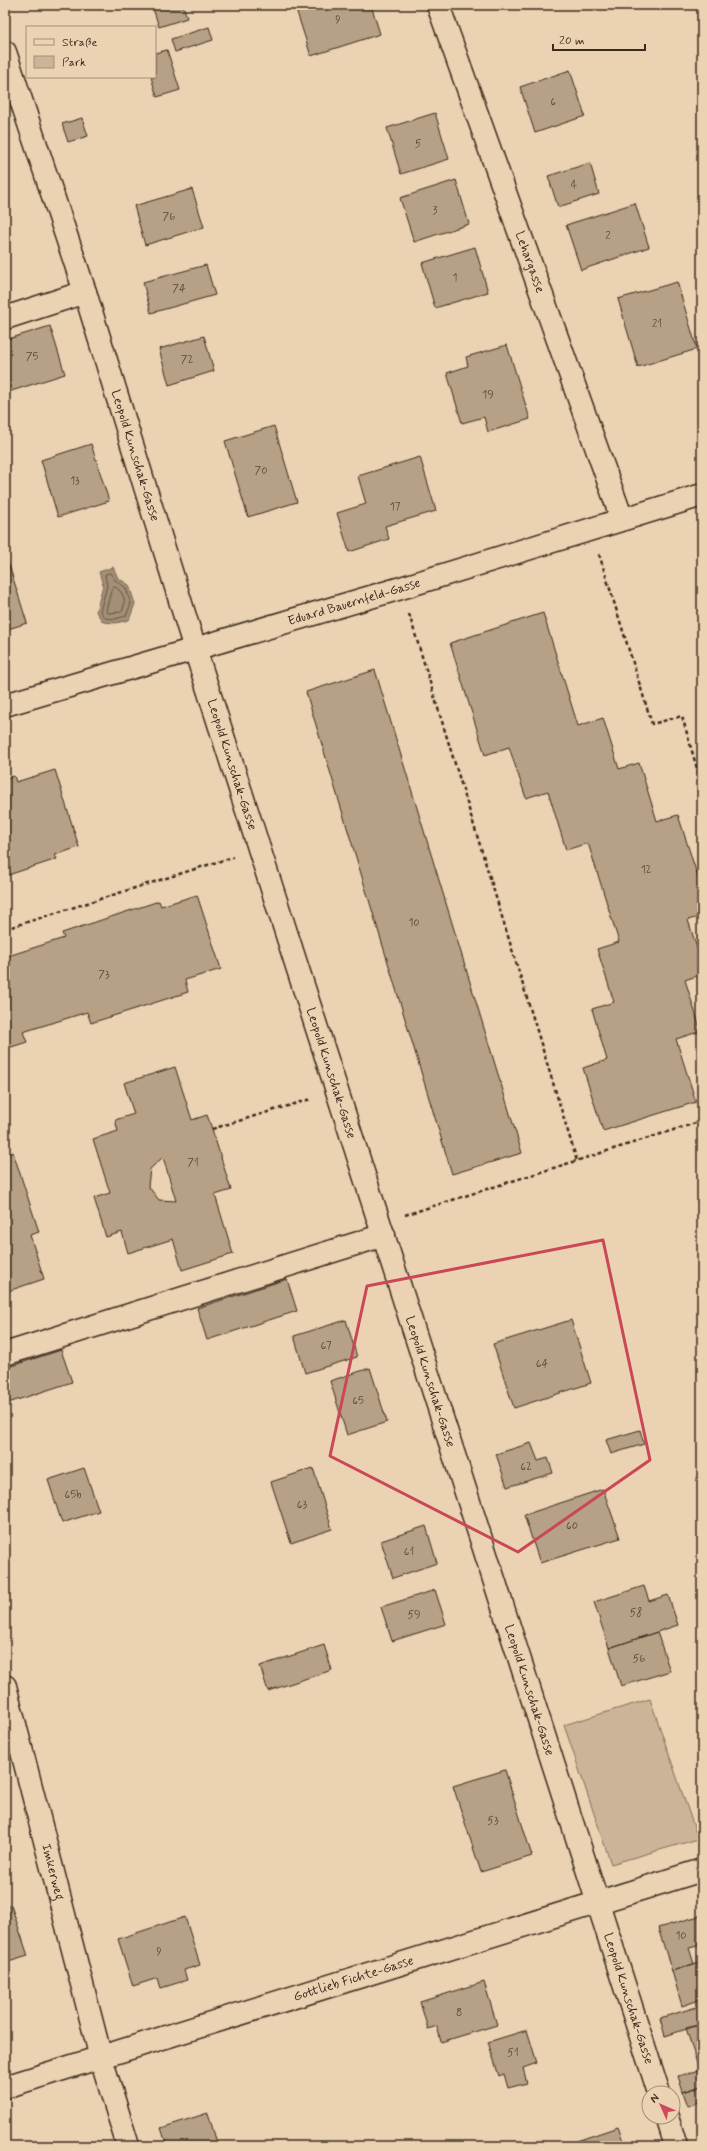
<svg xmlns="http://www.w3.org/2000/svg" width="707" height="2151" font-family="Mynerve,sans-serif">
<rect width="100%" height="100%" fill="#ead2b2"/>
<filter id="ink" filterUnits="userSpaceOnUse"><feTurbulence type="fractalNoise" baseFrequency=".025" numOctaves="2"/><feDisplacementMap in="SourceGraphic" scale="8" xChannelSelector="R" yChannelSelector="G"/><feConvolveMatrix kernelMatrix="1 2 1 2 8 2 1 2 1" color-interpolation-filters="sRGB"/></filter>
<g filter="url(#ink)">
<!-- green -->
<path fill="#cbb497" stroke="#836f5a" d="M650,1699l48,140 -87,25 -47,-139z"/>
<!-- water -->
<path fill="#a38e76" stroke="#796653" d="M113,567l5,11 11,7 6,19 -6,16 -13,3 -13,-1 -7,-10 7,-27 -4,-13z"/>
<g fill="none" stroke-linecap="round" stroke-linejoin="round">
<!-- shore -->
<path stroke="#655241" stroke-width="1" d="M110,573l5,7 11,8 5,16 -5,12 -11,3 -10,-1 -5,-7 7,-25 -2,-11z
M114,586c10,6 13,15 8,26l-14,1 -2,-3 6,-22z"/>
</g>
<!-- building -->
<path fill="#b6a186" stroke="#3b2a1e" fill-rule="evenodd" d="M152,5h31l4,13 -28,9z
M299,5h72l9,29 -69,22 -16,-50z
M209,27l4,13 -38,12 -4,-13z
M167,50l13,40 -23,7 -6,-20h4v-24z
M570,70l15,46 -50,17 -15,-46z
M435,113l14,46 -48,15 -14,-46z
M82,118l6,18 -20,6 -6,-18z
M590,163l9,31 -41,13 -10,-31z
M456,180l13,44 -55,18 -14,-44z
M192,189l12,38 -59,18 -11,-39z
M635,203l14,44 -68,23 -15,-45z
M475,247l13,45 -53,16 -13,-45z
M206,265l9,30 -64,18 -8,-31z
M677,282l20,67 -59,18 -20,-68z
M50,326l15,48 -60,19v-53z
M204,336l10,35 -45,14 -10,-36z
M507,345l23,74 -42,13 -4,-15 -22,6 -15,-50 21,-7 -2,-9z
M274,426l23,76 -49,15 -23,-76z
M91,444l18,57 -51,16 -17,-57z
M420,457l16,54 -51,15 4,13 -40,13 -12,-39 29,-9 -8,-28z
M9,565l18,58 -22,7v-64z
M543,613l35,113 25,-8 16,51 20,-6 18,58 21,-6 24,75v26l-14,4 14,44v10l-17,6 16,51 -25,8 20,63 -93,29 -20,-63 24,-8 -15,-51 22,-7 -17,-53 22,-7 -31,-99 -22,7 -18,-59 -22,7 -17,-51 -24,8 -35,-112z
M375,670l147,483 -70,21 -146,-482z
M55,770l24,77 -24,8 2,4 -52,17v-97l9,-3 2,6z
M197,895l24,74 -36,11 3,12 -97,31 -4,-11 -64,20 4,10 -22,7v-92l59,-19 -2,-5 97,-32 2,5z
M175,1067l17,53 15,-5 5,14 19,61 -16,5 18,59 -51,16 -9,-31 -45,14 -6,-21 -16,5 -12,-39 16,-5 -17,-54 25,-8 -3,-11 19,-6 -10,-31zM163,1157l13,44 -17,-1 -11,-14 2,-17z
M13,1152l26,80 -9,3 14,44 -39,13v-137z
M287,1279l10,32 -90,29 -10,-32z
M346,1320l11,37 -52,16 -11,-37z
M571,1320l20,63 -77,25 -21,-64z
M61,1350l11,32 -67,22v-36z
M370,1368l17,54 -40,13 -17,-54z
M640,1430l4,14 -33,10 -5,-14z
M531,1443l7,18 10,-3 5,15 -46,14 -11,-33z
M84,1468l15,43 -37,12 -14,-43z
M313,1468l19,61 -41,14 -20,-61z
M603,1489l17,49 -80,25 -16,-48z
M426,1526l11,37 -44,15 -12,-37z
M644,1586l5,15 19,-6 10,30 -69,23 -15,-46z
M435,1590l11,34 -54,17 -11,-34z
M657,1632l13,39 -49,15 -12,-38z
M324,1645l8,25 -64,21 -8,-25z
M505,1770l27,86 -51,16 -28,-86z
M11,1905l17,51 -23,7v-56z
M702,1915v30l-13,3 5,16 -22,7 -14,-43z
M185,1917l15,48 -16,5 3,10 -26,8 -3,-10 -25,8 -15,-47z
M702,1961v38l-20,7 -10,-35z
M484,1982l13,43 -56,17 -4,-16 -9,3 -8,-27z
M700,2006l2,18 -37,12 -5,-18z
M702,2024v45l-3,1 -13,-42z
M527,2030l10,33 -14,5 4,15 -19,5 -4,-14 -5,2 -11,-34z
M702,2069v17l-19,6 -5,-16z
M702,2086v15l-14,5 -5,-14z
M208,2113l10,33h-51l-6,-18z
M618,2127l7,19h-63z"/>
<g fill="none" stroke-linecap="round" stroke-linejoin="round">
<defs>
<g id="minor">
<path id="s1" d="M438,5l184,514"/>
<path id="s2" d="M5,52l80,240 110,357 464,1444"/>
<path d="M5,318l80,-26"/>
<path id="s3" d="M5,705l396,-117 301,-93"/>
<path d="M5,1354l379,-119"/>
<path id="s4" d="M5,1686l96,372 27,88"/>
<path id="s5" d="M5,2087l697,-217"/>
<path d="M667,2117l9,29"/>
</g>
</defs>
<!-- minor casing -->
<use href="#minor" stroke="#3b2a1e" stroke-width="25"/>
<!-- path -->
<path stroke="#3b2a1e" stroke-width="2.5" stroke-dasharray="4 3" stroke-linecap="butt" d="M599,554l53,170 30,-8 20,70
M409,614l168,547
M5,929l228,-72
M212,1129l99,-30
M405,1215l297,-94"/>
<!-- minor -->
<use href="#minor" stroke="#ead2b2" stroke-width="22"/>
</g>
</g>
<!-- marked area -->
<path fill="none" stroke="#ca4758" stroke-width="3" stroke-linejoin="round" d="M603,1240l47,220 -132,92 -188,-96 37,-170z"/>
<g text-anchor="middle" dominant-baseline="central" stroke-width="3" stroke-linejoin="round" paint-order="stroke">
<!-- number labels -->
<g font-size="11" fill="#5a4838">
<text x="338" y="20">9</text>
<text x="553" y="102">6</text>
<text x="418" y="144">5</text>
<text x="574" y="185">4</text>
<text x="435" y="211">3</text>
<text x="169" y="217">76</text>
<text x="608" y="236">2</text>
<text x="455" y="278">1</text>
<text x="179" y="289">74</text>
<text x="657" y="324">21</text>
<text x="32" y="357">75</text>
<text x="187" y="360">72</text>
<text x="488" y="395">19</text>
<text x="261" y="471">70</text>
<text x="75" y="481">13</text>
<text x="395" y="507">17</text>
<text x="646" y="870">12</text>
<text x="414" y="923">10</text>
<text x="104" y="975">73</text>
<text x="193" y="1163">71</text>
<text x="326" y="1346">67</text>
<text x="542" y="1364">64</text>
<text x="358" y="1401">65</text>
<text x="526" y="1467">62</text>
<text x="73" y="1495">65b</text>
<text x="302" y="1505">63</text>
<text x="572" y="1526">60</text>
<text x="409" y="1552">61</text>
<text x="636" y="1613">58</text>
<text x="414" y="1615">59</text>
<text x="639" y="1659">56</text>
<text x="493" y="1821">53</text>
<text x="681" y="1936">10</text>
<text x="159" y="1952">9</text>
<text x="459" y="2013">8</text>
<text x="513" y="2053">51</text>
</g>
<!-- street labels -->
<g font-size="13" fill="#3b2a1e" stroke="#ead2b2">
<text stroke="none"><textPath href="#s1" startOffset="273">Lehargasse</textPath></text>
<text stroke="none"><textPath href="#s2" startOffset="424">Leopold Kunschak-Gasse</textPath></text>
<text stroke="none"><textPath href="#s3" startOffset="364">Eduard Bauernfeld-Gasse</textPath></text>
<text stroke="none"><textPath href="#s2" startOffset="748">Leopold Kunschak-Gasse</textPath></text>
<text stroke="none"><textPath href="#s2" startOffset="1072">Leopold Kunschak-Gasse</textPath></text>
<text stroke="none"><textPath href="#s2" startOffset="1396">Leopold Kunschak-Gasse</textPath></text>
<text stroke="none"><textPath href="#s2" startOffset="1720">Leopold Kunschak-Gasse</textPath></text>
<text stroke="none"><textPath href="#s4" startOffset="192">Imkerweg</textPath></text>
<text stroke="none"><textPath href="#s5" startOffset="365">Gottlieb Fichte-Gasse</textPath></text>
<text stroke="none"><textPath href="#s2" startOffset="2044">Leopold Kunschak-Gasse</textPath></text>
</g>
</g>
<!-- margin -->
<rect width="707" height="2151" fill="none" stroke="#ead2b2" stroke-width="20"/>
<rect x="10" y="10" width="687" height="2131" fill="none" stroke="#3b2a1e" stroke-width="1.5" filter="url(#ink)"/>
<!-- legend -->
<rect x="26" y="26" width="130" height="52" fill="#ead2b2" stroke="#a48f77"/>
<rect x="34" y="39" width="20" height="6" fill="#ead2b2" stroke="#a48f77"/>
<text x="62" y="46" font-size="12" fill="#3b2a1e">Straße</text>
<rect x="34" y="56" width="20" height="12" fill="#cbb497" stroke="#a48f77"/>
<text x="62" y="66" font-size="12" fill="#3b2a1e">Park</text>
<!-- north arrow -->
<g transform="translate(661 2105) rotate(315)"><circle r="19" fill="#ead2b2" stroke="#a48f77"/>
<path d="M0-3L7 15L0 10L-7 15Z" fill="#d1495b"/>
<text y="-6" font-size="11" font-weight="bold" text-anchor="middle" fill="#3b2a1e">N</text>
</g>
<!-- scale -->
<path d="M553 44v6h92v-6" fill="none" stroke="#3b2a1e" stroke-width="2"/>
<text x="559" y="44" font-size="12" fill="#3b2a1e" stroke="#ead2b2" stroke-width="3" paint-order="stroke">20 m</text>
</svg>
